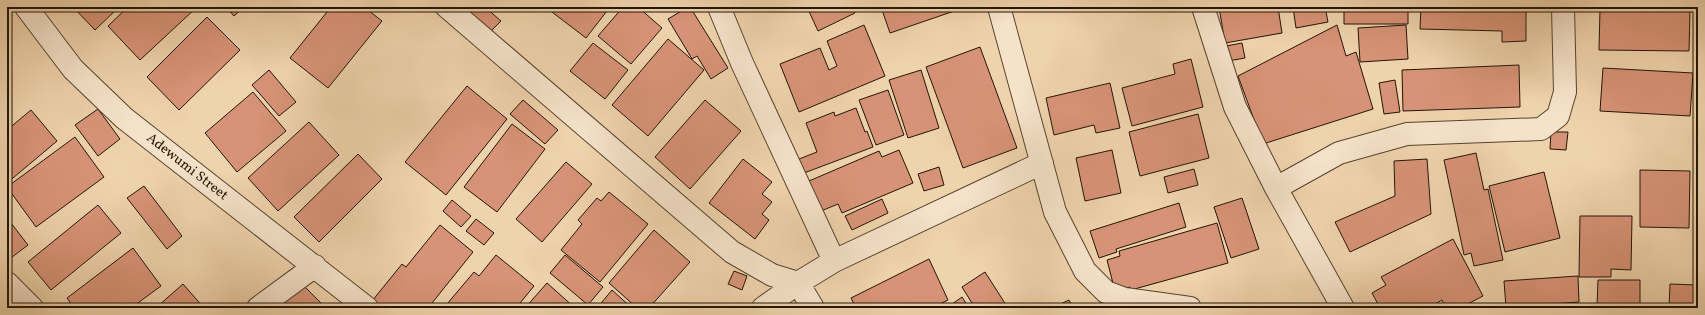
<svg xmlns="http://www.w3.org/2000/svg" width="1705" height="315" font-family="Vollkorn,serif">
<rect width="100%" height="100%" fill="#efd3ac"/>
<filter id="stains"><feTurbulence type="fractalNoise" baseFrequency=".005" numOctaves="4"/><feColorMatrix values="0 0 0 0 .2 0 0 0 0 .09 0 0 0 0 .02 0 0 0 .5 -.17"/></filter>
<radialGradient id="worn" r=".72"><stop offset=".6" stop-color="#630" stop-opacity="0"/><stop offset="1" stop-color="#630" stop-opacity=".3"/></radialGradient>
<!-- building -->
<path fill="#d79377" stroke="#231506" d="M73,7h46l-24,23z
M128,7h69l-57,53 -32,-34z
M226,7h18l-10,9z
M331,7h33l18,14 -54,67 -38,-30z
M477,7h8l16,14 -10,10 -20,-18z
M550,7h60l-24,31 -38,-29z
M623,7h15l24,21 -31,36 -33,-28z
M688,7h2l38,61 -17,11 -14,-23 -5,3 -24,-40z
M807,7h45l3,6 -37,18z
M881,7h85l-76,26z
M1219,7h59l4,26 -57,10z
M1293,7h32l3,15 -32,6z
M1344,7h64v17h-64z
M1421,7h105v34l-24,1v-11l-82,-2z
M1600,9l90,1 -1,41 -90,-1z
M207,17l33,33 -61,60 -32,-33z
M864,25l21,51 -86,36 -19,-48 40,-16 9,22 8,-4 -10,-25z
M1337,25l9,31 10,-4 17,57 -110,35 -25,-68z
M1406,25l2,34 -48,3 -2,-34z
M668,39l36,31 -56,66 -36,-31z
M593,43l35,27 -23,29 -35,-28z
M1242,43l3,15 -17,3 -2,-15z
M980,47l37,101 -54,20 -37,-101z
M1191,59l12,48 -71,19 -10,-38 53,-14 -2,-10z
M1519,65l1,42 -117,4 -1,-41z
M1603,68l90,5 -3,43 -90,-5z
M269,70l27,32 -17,14 -27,-31z
M921,70l18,58 -31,10 -19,-58z
M1395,80l5,32 -16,2 -5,-31z
M1110,83l10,45 -24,5 -2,-8 -40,10 -8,-37z
M467,86l40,33 -61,76 -41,-33z
M888,90l16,45 -28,10 -17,-45z
M253,92l33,39 -49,41 -32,-39z
M523,100l35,30 -13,14 -35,-30z
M705,100l36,31 -51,58 -35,-32z
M856,108l9,24 2,-1 6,16 -69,26 -5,-14 18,-7 -11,-29 28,-11 1,4z
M98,109l22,30 -22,17 -23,-31z
M31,110l26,31 -50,42v-53z
M1198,114l11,44 -69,18 -11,-44z
M309,122l30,33 -61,56 -30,-33z
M512,124l33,25 -48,63 -33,-25z
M1551,132h17l-2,18 -16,-1z
M75,137l29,40 -68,50 -29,-40z
M899,150l14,33 -71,30 -4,-9 -17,7 -12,-30 70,-30 3,6z
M1112,150l9,43 -36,8 -9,-43z
M1476,153l8,37 4,-1 15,71 -29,6 -3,-13 -7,2 -20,-95z
M358,154l24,25 -63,63 -25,-25z
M743,159l29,23 -10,12 10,8 -10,12 7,6 -14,19 -46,-36z
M1427,159l4,55 -81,38 -15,-30 60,-26 -1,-35z
M566,162l26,22 -50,58 -26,-23z
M939,167l5,18 -20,6 -6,-17z
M1194,169l4,16 -30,8 -4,-16z
M1640,170l50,1 -1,57 -49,-1z
M1544,172l16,66 -55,14 -16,-66z
M144,186l38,50 -15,13 -40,-51z
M609,192l39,32 -48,58 -39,-32 21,-26 -4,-4 19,-22 4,3z
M1242,198l17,51 -28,9 -17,-51z
M882,199l6,14 -36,17 -7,-14z
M452,200l19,16 -10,11 -18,-16z
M1179,203l7,24 -70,22 1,3 -18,6 -9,-27z
M98,205l23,28 -70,57 -23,-28z
M1580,216h52l-1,54 -20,-1v8h-32z
M7,218l21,27 -21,16z
M476,219l18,14 -10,12 -18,-14z
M1217,223l11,40 -97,27 -1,-3 -15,4 -8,-31 13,-4 -1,-5z
M440,225l33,27 -45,56h-48l-8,-7 30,-37 4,3z
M654,230l36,32 -41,46h-12l-28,-25z
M1453,239l30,57 -23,12h-14l-4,-8 -7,4 2,4h-57l-8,-15 14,-8 -5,-8z
M133,248l28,38 -30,22h-57l-7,-10z
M496,255l38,31 -18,22h-64l-5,-4 27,-32 5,4z
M565,255l38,32 -15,18 -38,-32z
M929,259l19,41 -16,8h-76l-5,-10z
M734,271l13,5 -5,14 -14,-6z
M985,272l23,36h-33l-13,-21z
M1578,276l1,26 -73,5 -2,-26z
M1598,280h42v28h-43z
M300,282l26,26h-52z
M547,283l28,25h-50z
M183,284l21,24h-48l11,-10z
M1670,284l27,1 -1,23h-27z
M612,290l20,18h-35z
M962,297l7,11h-20l-1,-1z
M1069,300l4,8h-21z"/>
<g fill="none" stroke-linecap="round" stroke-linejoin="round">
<defs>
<path id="street" d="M26,7l47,62 51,49 243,190
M447,7l285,245 40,23 26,8 15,25
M719,7l23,56 92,198
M999,7l56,205 30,59 21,21 19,7 65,9
M1203,7l32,100 41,81 67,120
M1276,188l63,-35 68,-19 134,-5 17,-13 7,-24 -2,-85
M7,283l25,25
M258,308l57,-42
M763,308l35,-25 36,-22 208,-98"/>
</defs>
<!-- street casing -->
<use href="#street" stroke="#564430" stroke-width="24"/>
<!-- street -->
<use href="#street" stroke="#f5e2c9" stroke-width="22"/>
</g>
<g text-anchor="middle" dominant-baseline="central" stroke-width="3" stroke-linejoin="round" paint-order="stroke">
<!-- street labels -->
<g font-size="14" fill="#231506" stroke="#f5e2c9">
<text transform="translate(187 167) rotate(38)">Adewumi Street</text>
</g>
</g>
<!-- margin -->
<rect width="1705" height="315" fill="none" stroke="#efd3ac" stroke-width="24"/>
<rect x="8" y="8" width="1689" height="299" fill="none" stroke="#231506" stroke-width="2"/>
<rect x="12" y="12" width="1681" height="291" fill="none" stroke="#231506"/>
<rect width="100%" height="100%" filter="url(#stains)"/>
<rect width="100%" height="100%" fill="url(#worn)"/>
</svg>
